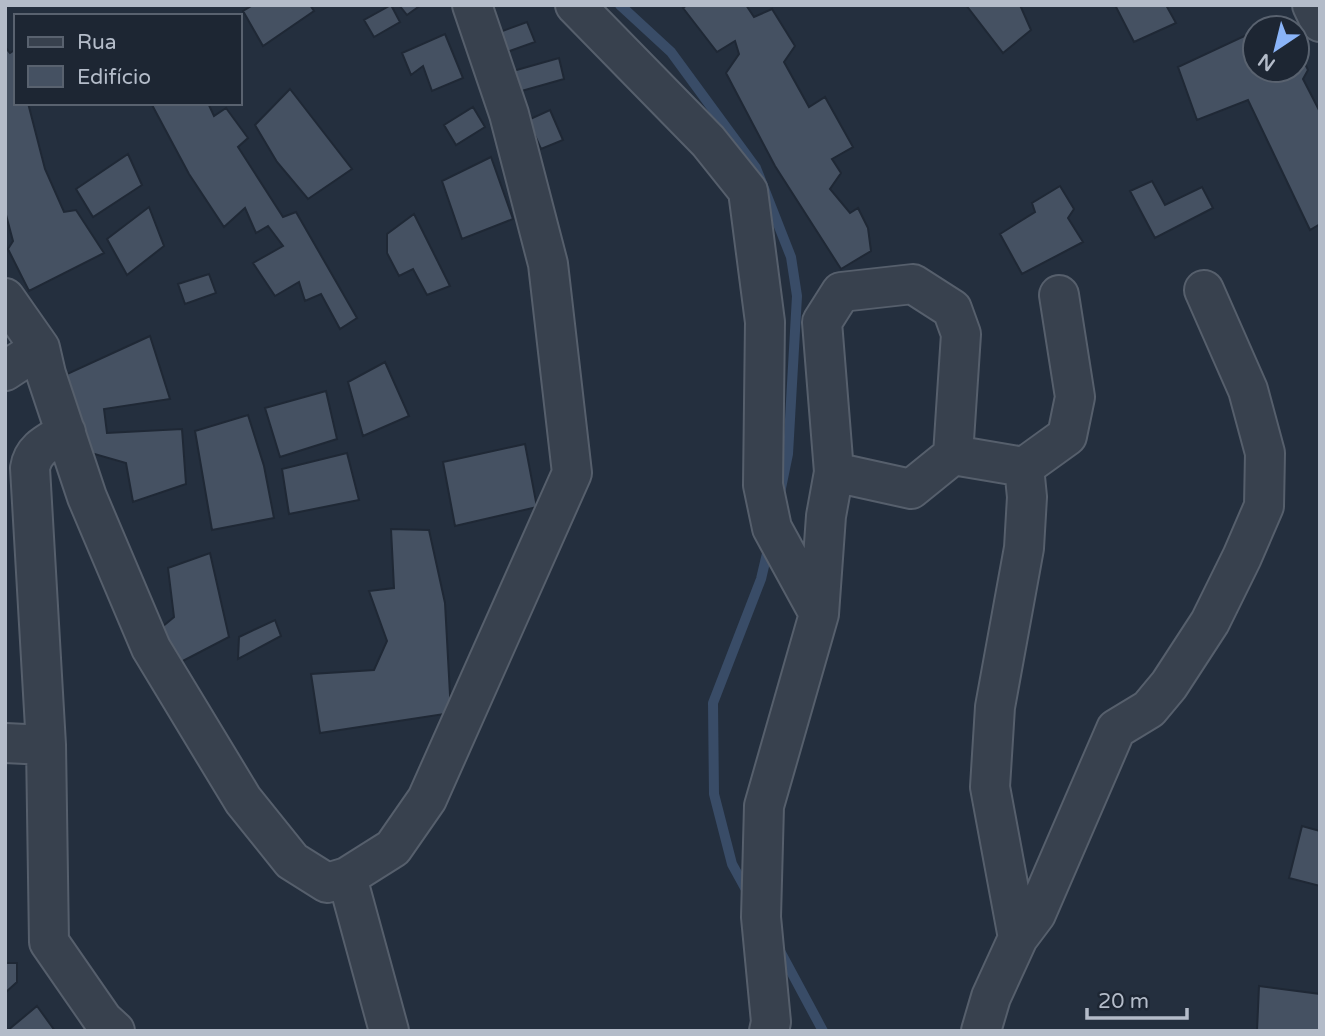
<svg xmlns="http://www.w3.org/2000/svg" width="1325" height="1036" font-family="'Varela Round',sans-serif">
<rect width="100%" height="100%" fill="#242f3e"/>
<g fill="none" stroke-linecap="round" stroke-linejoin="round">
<!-- stream -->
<path stroke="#394c67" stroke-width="10" d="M620,5l51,47 85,116 35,89 6,39 -9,158 -8,39
M749,895l-17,-31 -18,-70 -1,-91 48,-124 8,-34
M780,951l43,80"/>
</g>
<!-- building -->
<path fill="#455162" stroke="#1f2835" stroke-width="2" d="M253,5h57l4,6 -51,35 -20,-35z
M391,5l9,17 -26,15 -10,-17z
M399,5h22l-14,10z
M687,5h59l8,12 18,-8 23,37 -11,16 25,45 16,-10 28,50 -21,12 9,14 -11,16 20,24 8,-5 10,20 3,23 -30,18 -66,-103 -49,-93 13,-19 -4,-13 -18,11 -34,-44z
M966,5h54l11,25 -28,23z
M1115,5h51l10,18 -42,19z
M1283,18l5,10h-26z
M527,22l8,20 -31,11 -7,-20z
M1255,31v39h42v-23l11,23 -5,9 17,33v112l-10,6 -62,-130 -51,20 -19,-53z
M445,34l18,44 -31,13 -9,-25 -12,9 -9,-22z
M5,47l5,6 6,-4v54h12l17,66 19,43 12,-2 28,43 -75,38 -21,-42 5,-8 -8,-30z
M559,58l5,21 -46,13 -5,-21z
M290,89l62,80 -44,30 -31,-37 -22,-37z
M151,103h57l6,13 12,-8 22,30 -10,9 45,70 13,-5 61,106 -17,11 -19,-35 -16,7 -6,-19 -24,14 -22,-33 30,-17 -15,-20 -12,7 -11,-25 -21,19 -35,-53z
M473,107l12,20 -29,18 -12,-20z
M550,110l13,30 -22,9 -13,-29z
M128,154l14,31 -49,32 -17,-28z
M491,157l22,62 -51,20 -20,-58z
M1152,181l13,24 37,-18 11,21 -58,30 -25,-47z
M1060,186l14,23 -6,9 15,24 -61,32 -22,-40 35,-22 -3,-9z
M149,207l15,39 -37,29 -20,-36z
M414,214l36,72 -23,9 -14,-26 -14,7 -12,-23v-19z
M209,274l7,19 -31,11 -7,-20z
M150,336l20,63 -66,10 3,24 75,-4 4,55 -53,18 -7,-39 -42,-12 -5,-29 -12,-48z
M385,362l24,54 -46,20 -15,-54z
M326,391l11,48 -57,18 -15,-49z
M248,415l16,51 10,52 -62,12 -17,-99z
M525,444l12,63 -82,19 -12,-64z
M347,453l12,47 -70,14 -7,-45z
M391,529l38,1 16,73 6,110 -131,20 -9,-59 63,-4 13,-29 -18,-50 25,-3z
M210,553l19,84 -52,27 -15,-37 12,-10 -6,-49z
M275,620l6,16 -43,23 1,-22z
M1302,826l18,5v55l-31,-8z
M5,963h12v19l-12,11z
M1259,986l61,8v37h-63z
M37,1006l18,25h-48z"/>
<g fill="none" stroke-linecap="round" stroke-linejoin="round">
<defs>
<path id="minor" d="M575,5l133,136 40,50 17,131 -2,163 9,43 47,86 -55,192 -3,111 10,105 -2,9
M1312,5l8,17
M5,298l35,50 6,26 41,123 64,151 92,152 49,61 35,22 20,-6 46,-29 34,-49 145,-326 -24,-209 -39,-150 -37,-109
M5,371l35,-23
M66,432c-16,10 -33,16 -36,36l16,277 3,197 54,78 12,11
M1024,467l43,-31 8,-39 -16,-102
M834,472l-12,-150 19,-30 72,-8 39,25 9,25 -8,121
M819,614l7,-98 8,-44 77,17 42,-34 71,12 3,30 -3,51 -29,159 -5,80 28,151 -27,59 -10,34
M5,743l41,2
M347,877l42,154
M1018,938l18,-24 80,-185 33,-20 20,-24 41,-63 32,-65 22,-51 1,-53 -17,-63 -44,-100"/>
</defs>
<!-- minor casing -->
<use href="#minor" stroke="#565f6c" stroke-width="42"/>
<!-- minor -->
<use href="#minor" stroke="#38414e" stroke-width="38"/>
</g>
<!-- border -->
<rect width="1325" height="1036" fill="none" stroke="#b4bcc9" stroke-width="14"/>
<!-- legend -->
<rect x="14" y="14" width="228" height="91" fill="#1d2633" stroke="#59626f" stroke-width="2"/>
<rect x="28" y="37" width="35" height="10" fill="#38414e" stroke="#59626f" stroke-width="2"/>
<text x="77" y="49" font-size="21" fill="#b4bcc9">Rua</text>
<rect x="28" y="66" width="35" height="21" fill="#455162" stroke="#59626f" stroke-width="2"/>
<text x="77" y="84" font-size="21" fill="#b4bcc9">Edifício</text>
<!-- north arrow -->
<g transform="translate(1276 49) rotate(215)"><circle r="33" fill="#1d2633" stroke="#59626f" stroke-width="2"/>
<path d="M0-5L12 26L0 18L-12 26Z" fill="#8ab4f8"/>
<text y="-10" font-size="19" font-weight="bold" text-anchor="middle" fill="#b4bcc9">N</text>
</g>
<!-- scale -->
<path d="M1087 1008v10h100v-10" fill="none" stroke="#b4bcc9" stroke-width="3.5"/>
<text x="1098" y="1008" font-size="21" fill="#b4bcc9" stroke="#1d2633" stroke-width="5" paint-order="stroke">20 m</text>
</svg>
